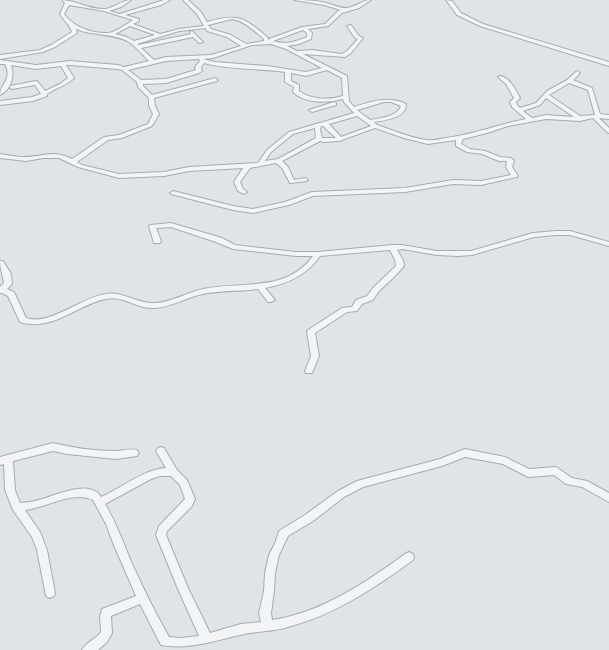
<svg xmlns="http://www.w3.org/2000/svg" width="609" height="650" font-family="'PT Sans Narrow',sans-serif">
<rect width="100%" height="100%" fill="#e0e4e8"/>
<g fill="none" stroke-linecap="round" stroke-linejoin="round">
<defs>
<path id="minor" d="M62,0c12,0 29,10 43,9 9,-1 17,-9 26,-9l-10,7 -12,4 11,3 44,-14h6l-9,5 -36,10 14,4v2l-6,3 27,10 19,-5 25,-3 -7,-12 -14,-14h5l13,12 6,10c31,-9 37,-5 61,16v3l1,-2 33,-12 23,-3 13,-13 3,-1 -17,-5 -30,-5c10,0 21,0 32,3 6,1 15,6 21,5 9,-1 15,-8 24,-8l-12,8 -17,5 -14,13 -20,3 4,4 -1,6 -12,5 -12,2 10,5 15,-1 30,4 5,-3 11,-12 -3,-1 -8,-12 4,-1 8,11 4,2 -12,15 -6,4 -42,-3 44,22 2,25 5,6c19,-6 34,-11 52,-3 1,14 -21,16 -32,18l3,3c16,5 33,13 50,15 6,1 13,-1 18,-2 28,-3 54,-14 81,-19l-14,-12 -2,-5 4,-4 -8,-14 -8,-7 1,-1c10,0 17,14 21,22l-4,4 1,3 3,3 16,-5 11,-12 20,-11 10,-9 3,2 -7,7 19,8 8,26 9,1v4l-10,-1 10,10v5l-2,-1 -14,-14 -13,3 -34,-2 -38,7 -21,7 -24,6 -2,5 9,5 15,2 15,6 11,1 3,3 -2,6 6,9 -1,1 -36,8 -28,-1 -48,8 -92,4 -24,9 -36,8 -20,-3 -62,-16 -1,-1 3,-2 60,15 20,3 32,-7 27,-10 93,-4 48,-8 28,1 30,-6 -5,-8 1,-6h-8l-17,-7 -15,-2 -11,-6v-6l-28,4 -24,-6 -29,-10 -36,13 -15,1 -4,-1 -38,20 6,6 6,13 11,-2 3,2 -1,1 -17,2 -8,-15 -6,-5 -26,5 -10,14 3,7 4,3 -3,2 -6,-3 -4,-9 9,-14 -54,3 -25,5 -45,2 -41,-11 -19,-9h-16l-17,3 -26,-3v-4c8,1 17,3 25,3 20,0 26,-8 47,2l32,-22 15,-2 29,-11 5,-10 -4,-8v-8l-11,-11 -1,-5 -15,-12 -5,-1 -47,-4h-4l8,13 -1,1c-8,7 -17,9 -26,15v2l-14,5 -33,4v-4l32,-4 9,-3 -6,-9 -23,4 -2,-1v-2l26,-5 2,1 7,9 15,-7 8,-6 -7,-12 -25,3 -25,-4c4,11 0,25 -11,30 0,-11 13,-15 5,-31h-5v-4l36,5 34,-4 48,4 6,2 25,-6c-6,-6 -13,-14 -20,-19 -14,-9 -37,-6 -53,-13l1,4 -22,14 -12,5 -43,7v-4l40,-5 11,-5 21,-13c-2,-7 -8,-11 -12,-18l5,-11zM69,5l35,6 29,9c-6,4 -19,13 -25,13 -15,1 -35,-6 -44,-19zM232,19c13,2 22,12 32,20v2l-18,3 -15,-9 -20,-6 -3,-4zM130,26l25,9 -21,6 -7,-4 -12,-3zM206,28l1,3 20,6 14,9 -30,9 -45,2 -12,3 -13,-12 52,-11 6,6 4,-1 -11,-11 -2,1 1,2 -53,11 -1,-1 42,-13zM303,30l4,3v4c-12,5 -22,8 -34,4zM271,44l15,5 36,19 -16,4 -39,-6 -52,-4 -12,-3 10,-1 39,-13zM199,59l1,2 -5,6 1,3 -30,9 -25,1 -13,-10 38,-9zM204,63c26,7 55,5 81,9v10l9,5 -1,5c12,12 35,11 50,7l1,3 10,11 -65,19 -22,18 -9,13 -69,4 -25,5 -45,2 -37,-9 -5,-3 31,-22 14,-2 30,-12 7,-12 -4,-8 -1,-8 63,-17 1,-1 -3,-2 -63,17 -9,-9v-2l23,-1 33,-10 3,-2 -1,-4zM327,70l15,8 1,18c-14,4 -32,4 -44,-5v-6l-8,-4v-8l15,3zM569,83l19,7 7,25 -15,1 -31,-21zM546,98l28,19 -28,-2 -14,3 -9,-7 17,-6zM384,102h7l10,4c-4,11 -21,12 -31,14l-13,-10zM357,116l14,10 -30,11 -12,-13zM321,126h2l13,12h-14l-2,-8zM315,128l1,10 -38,21 -13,2 6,-9 22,-18z
M446,0l6,1 9,12 22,11 126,38v4l-129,-40 -23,-11z
M334,102l2,1v2l-24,7 -3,-2z
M171,223l51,15 13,7 61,7h22l74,-7h10l35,6h34l62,-18 23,-2h14l39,11v4l-39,-11h-14l-22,2 -62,18 -14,1 -21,-1 -35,-6 -5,1 6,10 1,6 -9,10 -16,15 -6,9 -11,4 -5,7 -10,1 -32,21 4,23 -6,15 -1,2h-6l-1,-2 6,-15 -4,-24 1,-2 34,-22 10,-1 4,-7 11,-4 6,-8 23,-22 -1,-6 -5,-10 -70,6c-13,19 -33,28 -55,32l10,12 -4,2h-3l-10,-13c-18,3 -37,1 -55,5 -17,3 -32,14 -50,14 -16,1 -30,-13 -47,-9 -30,6 -53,33 -86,23l-12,-26 -6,-3h-2v-6l4,-4c-1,-8 -4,-14 -4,-22h3l8,13 1,10 -5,5 7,3 12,26c25,8 55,-21 80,-24 17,-3 31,10 48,9 17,0 33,-11 49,-14 38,-8 83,4 110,-33h-17l-63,-7 -17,-7 -45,-15 -15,1 5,13 -1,2h-6l-5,-17 1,-1z
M53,443c20,5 42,8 63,8 7,0 14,-3 21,-1l2,3 -2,3 -21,3 -49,-5 -14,-3 -40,10 2,29 5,13c6,-1 13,-1 19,-3 15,-4 51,-22 62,-3 21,-9 43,-28 65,-29l-10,-17 2,-3 3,-1 3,1 13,22 10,10 8,19 -3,7 -25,25 -1,4 22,53 22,45 31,-9 20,-2 -2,-9 5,-22 1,-18 4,-18 7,-14 3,-10 26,-16 33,-24 19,-10 83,-22 25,-10 40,8 24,12 27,-2 16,11 15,3 22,12v9l-27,-15 -16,-3 -12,-9 -26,2 -25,-13 -38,-7 -23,9 -79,21 -19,10 -31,24 -25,15 -9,19 -4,18 -1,18 -3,22 1,7c49,-7 93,-37 133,-66l4,-2 4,2 1,3 -1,3c-38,28 -79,55 -125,67 -16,5 -32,4 -48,8 -26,6 -52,15 -79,10l-21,-41 -29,12 1,17 -5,9 -9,8h-16c4,-8 14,-11 19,-18l-1,-15 2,-8 34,-13 -23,-53 -7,-19 -13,-24c-20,-10 -47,8 -68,10l15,22 7,18 8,43 -1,3 -4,2 -4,-2 -9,-46 -5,-13 -19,-27 -8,-20 -1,-26 -4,1v-8zM160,476h11l9,9 5,14 -26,27 -3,9 22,54 21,47 -19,2 -11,-1c-13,-23 -25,-47 -36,-71 -9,-21 -16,-42 -28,-62l46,-25z"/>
</defs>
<!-- minor casing -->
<use href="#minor" stroke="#a6abb2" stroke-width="2"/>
<!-- minor -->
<use href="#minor" fill="#f2f4f6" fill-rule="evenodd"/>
</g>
</svg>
